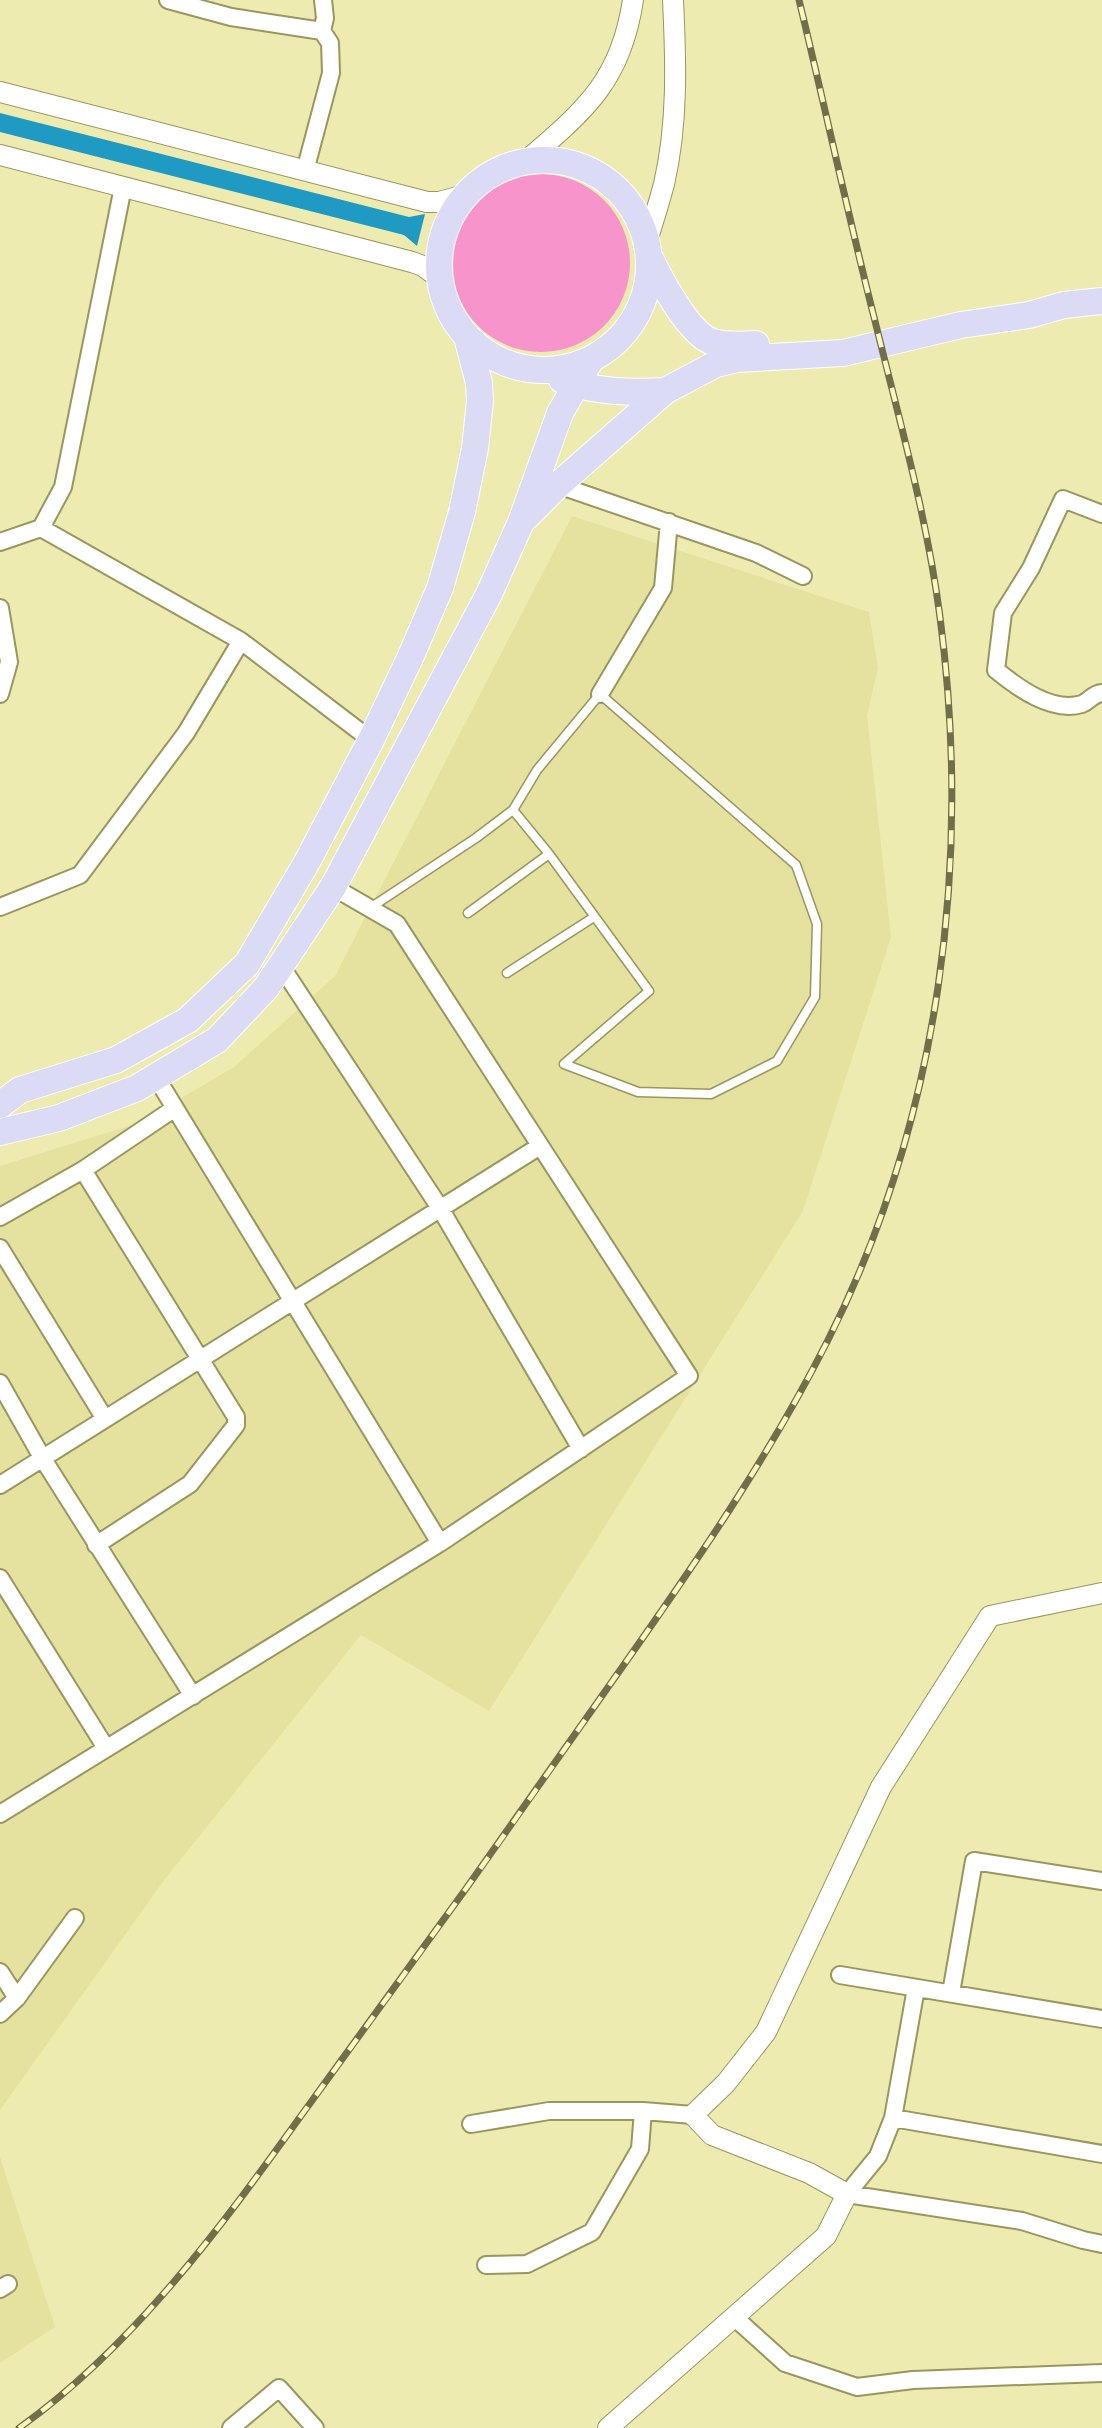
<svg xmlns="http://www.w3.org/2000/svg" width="1102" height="2428" font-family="'DM Sans',sans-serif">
<rect width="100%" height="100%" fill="#eeebb0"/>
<!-- built -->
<path fill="#e5e29f" d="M572,516l297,96 9,56 -11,47 24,222 -88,274 -314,500 -128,-76 -196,244 -165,231v-944l141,-44 93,-55 101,-91z
M0,2157l55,170 -55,36z"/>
<!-- green -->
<path fill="#f794cb" d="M452 263a89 89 0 1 1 178 0a89 89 0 1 1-178 0Z"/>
<!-- water -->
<path fill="#1f9ac2" d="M0,113l409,104 16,-3 -8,32 -13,-11 -404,-103z"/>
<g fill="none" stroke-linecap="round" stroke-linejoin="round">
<defs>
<path id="service" d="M370,908l106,-70 37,-28 24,-40 63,-76 196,171 21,59 -2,73 -38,64 -66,33 -73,-2 -74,-28 85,-73 -100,-137 -36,-44
M468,913l81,-59
M507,973l87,-56"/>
<path id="minor" d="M168,0l63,17 91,14
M305,171l26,-98 -1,-30 -8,-12 3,-13 -2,-18
M558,485l198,68 47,23
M1102,514l-39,-15 -32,69 -28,45 -7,57c22,18 56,43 86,34 8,-3 10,-10 20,-11
M0,542l41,-14 22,-41 60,-300
M0,608l9,54 -9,32
M241,641l130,99
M600,694l63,-106 6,-66
M0,907l80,-32 106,-142 55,-92 -200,-113
M281,966l159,242 141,241
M156,1077l284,466
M83,1170l153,247v8l-46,59 -94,61
M0,1217l83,-47 92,-62
M0,1248l105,171
M0,1383l43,76 150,237
M0,1485l540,-339
M0,1578l106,170
M0,1814l440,-271 249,-167 -292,-452 -64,-37
M0,1972l17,26
M840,1975l262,44
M951,1993l23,-132 128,20
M0,2014l17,-16 58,-80
M893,2118l23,-130
M471,2124l78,-13h94l50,4
M1102,2154l-209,-36 -15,38 -31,38 175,27 61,19 19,4
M486,2265l41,-1 65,-32 48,-83 3,-38
M0,2289l8,-5
M734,2317l51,46 72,24 56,-7 189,-7
M231,2428l48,-40 36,40"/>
<path id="tertiary" d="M0,92l427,110h12l26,-7
M0,155l412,107 11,4 16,12
M526,161c59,-51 95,-80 107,-161
M647,241c6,-19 12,-38 17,-57 14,-60 12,-123 9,-184
M608,2428l218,-192 21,-42 -38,-21 -97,-38 -19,-20 33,-32 40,-51 115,-245 109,-171 112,-23"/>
<path id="primary" d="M439 265a105 105 0 1 1 210 0a105 105 0 1 1-210 0Z
M649,256c11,23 40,79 64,86 14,4 29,3 43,2
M562,380c34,12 68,13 103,11
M525,518l33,-33 107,-94 51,-27 21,-5 106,-6 118,-28 68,-10 35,-10 38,-4
M0,1105l20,-15 96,-30 72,-40 59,-56 60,-102 64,-122 39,-82 30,-70 22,-76 13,-64 5,-47 -1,-18 -12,-46
M0,1132l59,-14 78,-30 80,-48 49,-52 67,-101 156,-293 32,-72 39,-109 30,-52"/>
</defs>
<!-- service casing -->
<use href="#service" stroke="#99965e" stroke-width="11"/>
<!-- minor casing -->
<use href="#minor" stroke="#99965e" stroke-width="20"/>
<!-- tertiary casing -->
<use href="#tertiary" stroke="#99965e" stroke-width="22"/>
<!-- primary casing -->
<use href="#primary" stroke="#fff" stroke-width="28"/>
<!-- service -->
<use href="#service" stroke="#fff" stroke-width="8"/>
<!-- minor -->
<use href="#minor" stroke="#fff" stroke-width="16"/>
<!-- tertiary -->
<use href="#tertiary" stroke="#fff" stroke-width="20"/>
<!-- primary -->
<use href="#primary" stroke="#dcdbf5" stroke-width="26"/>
<defs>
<path id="rail" d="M19,2428c115,-82 202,-201 284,-315 54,-74 108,-148 162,-223 53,-74 105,-149 158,-224 74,-105 147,-211 205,-326 112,-222 144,-478 112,-723 -13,-100 -41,-198 -65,-296 -27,-106 -50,-214 -76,-321"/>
</defs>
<!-- rail casing -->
<use href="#rail" stroke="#706e4b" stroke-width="7"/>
<!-- rail -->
<use href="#rail" stroke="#fbf9bd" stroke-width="4.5" stroke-dasharray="14" stroke-linecap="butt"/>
</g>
</svg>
